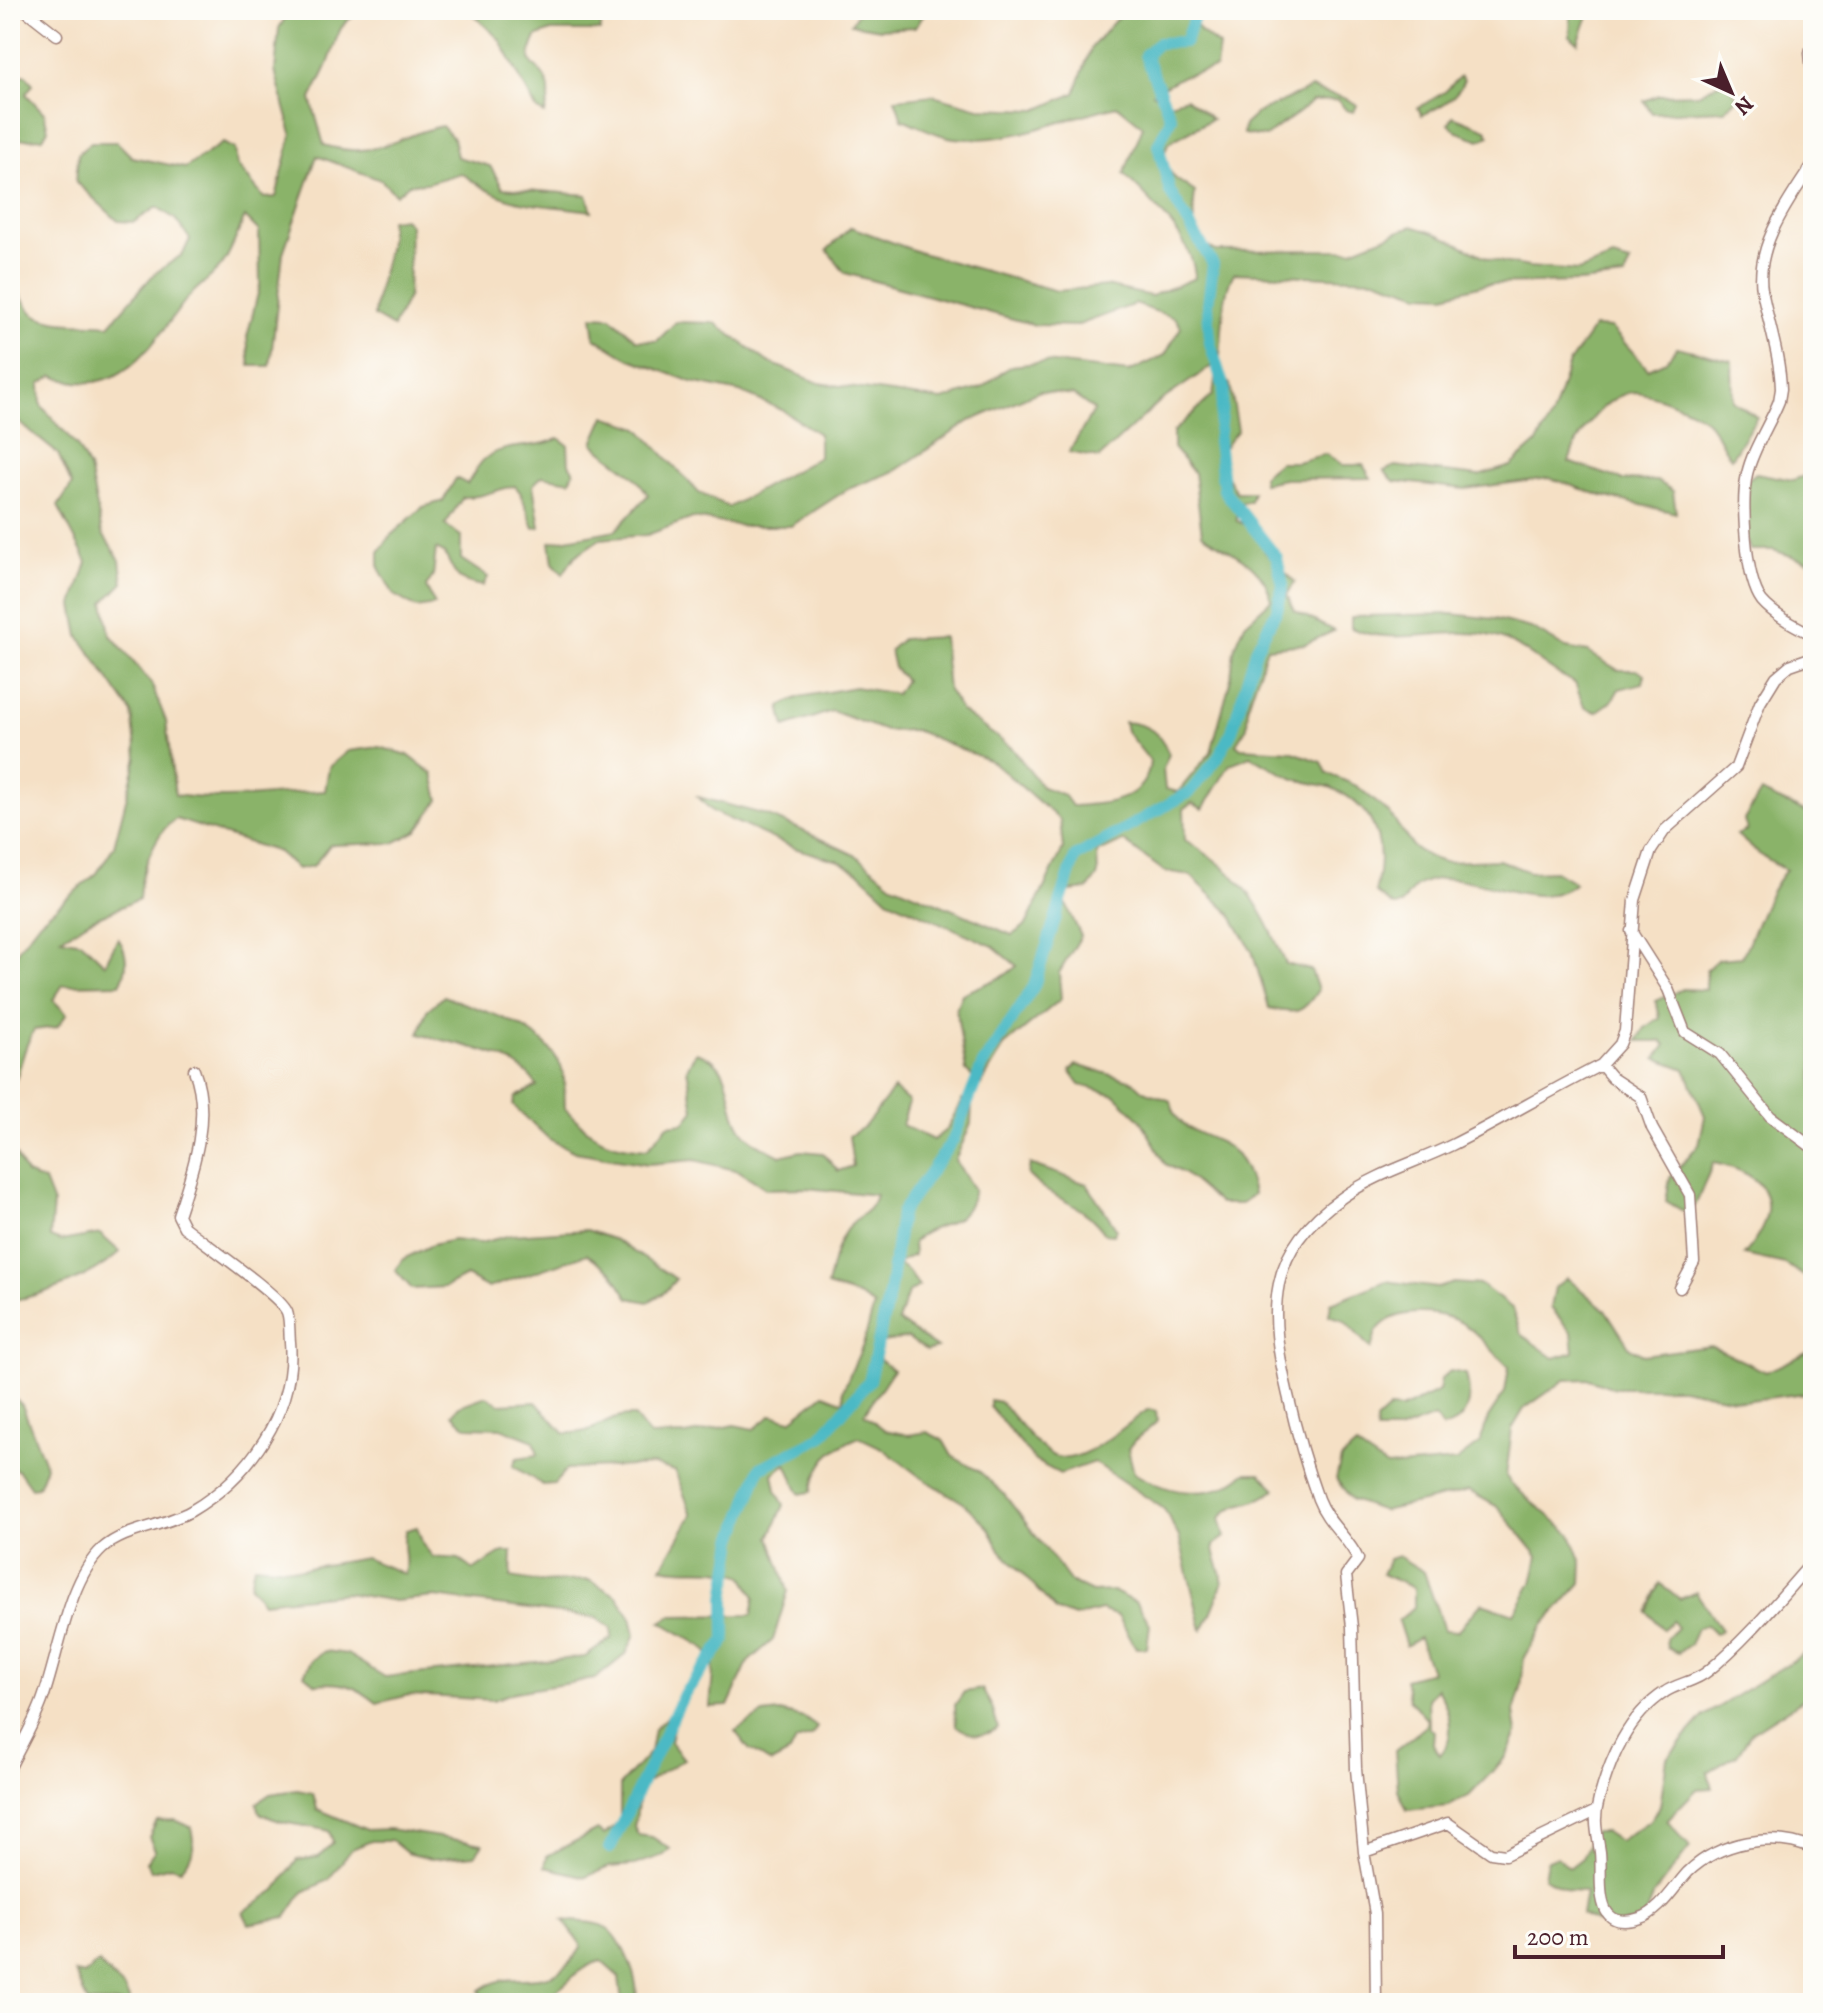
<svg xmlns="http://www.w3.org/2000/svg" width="1823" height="2013" font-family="Alegreya,serif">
<rect width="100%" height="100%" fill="#fdfcf7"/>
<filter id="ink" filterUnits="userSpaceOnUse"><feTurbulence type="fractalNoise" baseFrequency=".0125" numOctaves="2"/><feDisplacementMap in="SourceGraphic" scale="16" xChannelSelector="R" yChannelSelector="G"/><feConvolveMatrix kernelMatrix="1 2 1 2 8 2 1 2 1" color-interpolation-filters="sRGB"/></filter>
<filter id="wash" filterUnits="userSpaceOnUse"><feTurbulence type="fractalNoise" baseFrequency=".006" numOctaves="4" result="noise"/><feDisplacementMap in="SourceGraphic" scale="32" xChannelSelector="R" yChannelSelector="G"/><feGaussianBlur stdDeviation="1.8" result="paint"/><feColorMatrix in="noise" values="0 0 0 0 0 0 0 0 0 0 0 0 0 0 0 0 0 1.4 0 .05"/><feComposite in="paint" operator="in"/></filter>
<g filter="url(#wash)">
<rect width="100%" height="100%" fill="#f5e0c5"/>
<!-- forest -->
<path fill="#8ab369" stroke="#6a694a" stroke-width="2" fill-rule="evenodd" d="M290,10h76c-32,13 -27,27 -38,54 -5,12 -12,24 -17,35l13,46c52,16 71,-9 118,-19l11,12 4,19 33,9 13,22 84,7 5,16c-59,-9 -79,0 -131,-38l-34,10 -18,1 -13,11 -15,-15 -64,-24 -34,97 -13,113h-20l-3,-29 13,-52 -1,-54 -14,-14c-7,14 -12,31 -21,45 -10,15 -28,25 -39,39 -35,46 -65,101 -132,75l-13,8 1,21 36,41 12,22 13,65 18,27 3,23 -19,19 6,32 41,49 15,38 9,74c48,8 100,-2 150,-4l4,-24 19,-16 31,-4 29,8 25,19 6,26 -22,31 -23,12 -64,2 -17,21 -16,3 -19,-17 -102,-33c-22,13 -36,56 -37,80l-48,21 -30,18 21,4 23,22 13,-26c10,15 11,30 2,46l-57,1 -10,15 14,14 -10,13 -23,3c-12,19 -13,42 -24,62v-125l9,-19 21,-27 57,-48 17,-27 23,-89 -5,-44 -53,-77 -6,-31 14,-43 -29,-56 14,-21 -14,-31 -48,-39v-130c11,8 12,15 20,25 15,17 57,12 79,15l45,-51 29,-20 7,-15 -15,-20 -18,-12 -23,15 -16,-1 -42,-39 2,-28 13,-12h26l15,15 53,11 38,-25 12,6 2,16 27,33 12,-1 16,-63 -17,-63 4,-43z
M469,10h130l4,3 -3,18h-49l-15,6c-15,32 2,24 11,45 5,10 0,22 -2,32l-8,-4 -37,-70z
M859,10h68l-12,17 -35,2 -29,-5z
M1124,10h62l15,22 18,14 -3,22 -33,8 -30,17 13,11 20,-6 26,21 -44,24 -6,18 14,18 19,13c-3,26 -5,47 21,59l136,-1 60,-24 28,9 52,25 37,7 49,4 35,-13 17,5 -6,14 -45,5 -93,2 -41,11 -25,-1 -45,-15 -141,-6c-14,24 -10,60 -15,88l-61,42 -59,55 -30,-6 25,-42 -21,-15 -33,-4 -70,30 -75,50 -47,18 -57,37h-49l-49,-8 -46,17 -47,4 -25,17 -12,18 -10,-11 -3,-21 66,-12 32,-35c-15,-26 -35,-32 -55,-52l12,-27 34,12 60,65 30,14 90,-50v-23l-37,-24 -42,-18 -48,-10 -62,-23 -35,-21 -3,-22 19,1 26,23 20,1 19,-19 39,1 53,39 51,21 123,17 39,-12 30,-22 35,-4 83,10 36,-17 16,-28 -6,-9 -40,-14 -59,22 -41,-1 -190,-52 -18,-23 24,-23 70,26 136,38 49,-5 45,10 44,-18c-1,-39 -45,-77 -71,-104l19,-48 -25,-20c-53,11 -107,39 -164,32 -17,-2 -36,-13 -52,-19l-7,-20 38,-4 46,13 58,2 38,-17 16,-45z
M1571,10h19l-12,33 -8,-7z
M26,75l7,9 -7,10 18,19 4,16 -5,9 -33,2v-64z
M1460,76l4,4c-7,19 -24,27 -42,35l-4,-7 28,-17z
M1725,80l13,18 -13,12 -73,3 -8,-12 15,-6 39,-1z
M1311,88c19,9 27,4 46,17l-3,7 -8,-2 -8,-10 -26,1c-13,15 -31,21 -46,36l-23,-3 1,-9 13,-12z
M1453,116l33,13 4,7 -10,4 -23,-8 -8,-8z
M404,218l6,7 -2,72 -15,30 -19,-11c2,-33 18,-62 16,-96z
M1594,327l17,1 37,41 18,-8 11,-14 55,14 1,40 24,16 -26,41c-9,-10 -14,-27 -23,-36 -11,-10 -25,-16 -38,-20 -11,-4 -26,-10 -36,-10 -30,3 -58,44 -65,70l54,18 34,1 16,10 3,22 -74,-17 -52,-18 -85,11 -71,-8 -10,-10 11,-5 83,10 33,-10 26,-23 15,-27 17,-53z
M1216,372l14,12 8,46 -22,27 20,35h17l-3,9 -15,3 2,17 19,8 9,23 30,30 -8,13 8,16 39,20 -29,13 -38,4 -19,58 -1,21 -11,17 5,4 49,3 32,11 5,11 30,13 32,27 25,35 15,9 14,5 56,-2 30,12 26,-1 20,12c-42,37 -113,-25 -158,3 -6,4 -11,13 -16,19l-8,1 -18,-14c12,-45 4,-83 -43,-104 -10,-4 -28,-5 -42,-11 -13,-6 -26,-14 -39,-21l-21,8 -27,45 -11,-6 -8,6 1,31c60,36 74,62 101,124l25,6 7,20c-15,24 -22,25 -49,18l-17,-57 -22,-38 -40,-38 -26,-4 -41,-30 -26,12 1,22 -10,14 -18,2 -7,7 18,38 -22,37 2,26 -57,47 -23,39 -15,-14 -10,-63 6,-14 42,-18 13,-10 -24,-20 -104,-46 -28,-26 -22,-13 -45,-13 -81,-36 -15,-15 68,18 31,13 60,28 35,28 120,51 14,-10 37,-76 -3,-29 -67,-58 -78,-32 -29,1 -54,-20 -47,16 -5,-21 20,-9 55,-10 41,7 9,-14 -11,-12 -4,-18 12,-11 41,-2 5,53 13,21 51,37 30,39 22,8 8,11c33,-2 75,-4 78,-45l-24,-30 -2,-9c25,2 35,10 45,32l-6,15 2,20 13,3 33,-40 20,-74 3,-29 11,-25 26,-24c-5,-36 -43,-48 -69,-66l-8,-61 -21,-25v-16l40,-37z
M559,438l9,7 1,19 5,8 -4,9 -28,-5 -9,9 7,42 -6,1 -14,-36 -5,-6c-18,3 -33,12 -52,11l-18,28 16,11v23l27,18 -5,9c-32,-6 -25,-10 -39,-33l-8,-4 -3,27 -7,11 9,18 -18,3 -23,-13 -15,-27v-16l11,-16 33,-29 20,-6 13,-23 11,6c6,-8 11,-21 19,-26 19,-16 51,-8 73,-20z
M1326,454l17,11h20l8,13 -86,1 -22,4 -1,-7 17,-14h18z
M1756,473l37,7 20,-7v90l-40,-13h-23l-9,-27 -3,-36z
M1452,614l43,5 36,9 35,20 22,4 30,18h20l7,4 -2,9 -24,6 -7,12 -16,11 -12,-5 -9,-24c-31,-13 -51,-41 -87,-48 -44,-8 -95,12 -137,-7v-10l8,-2z
M1761,792l48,22 4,-3v471l-28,-18 -41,-9c39,-46 29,-81 -31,-92l-17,41 -8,10 -22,-13 4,-23 29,-34 6,-28 -20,-47 -29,-11 10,-13 -5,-4h-24l8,-13 15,-11 -4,-16 27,-12 23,1v-20l12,-11 24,-2c15,-31 23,-62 44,-87l-27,-16 -22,-19 10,-5 -3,-10z
M444,996c39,16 94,26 116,68 6,11 4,31 5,44 27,30 41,38 82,41l21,-24 16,-2 10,-13 -7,-41 9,-17c44,13 27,53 47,79 9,12 24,18 37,25l21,-5 22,2 15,18 15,-5 -4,-30 15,-9 30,-38 15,13 -7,23 31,15 14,-11 15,-29h10l-1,24 -16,36 19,30c-10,43 -41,29 -61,52l1,13 -17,8 11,8 11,15 -11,7 -10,28 39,27 -10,3 -19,-13 -32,5 4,17 13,10 -29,44 21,16 23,5 19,-3 16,8 9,16 28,16 23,21 68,89 21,10 21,-1 24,12 13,21 -3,24h-11l-18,-32 -17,-6 -26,7 -18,-6 -57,-61 -11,-22 -24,-24 -46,-28 -37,-28 -23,-11c-31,13 -40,24 -48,55l-11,2 -14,-30 -13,10 3,16 8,15 -14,32 18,54 -15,49 -25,22 -20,44 -18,1 4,-47 -11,-13 -42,-25 10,-6 81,-1 3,-18 -12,-21c-27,-11 -52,-3 -81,-9l30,-52 -17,-44 -21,-6 -87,4 -13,15 -11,1 -30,-19 4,-8 21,-3 -4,-14 -33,-13 -34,-1 -15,-13 7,-8 27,-10 14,8 36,-2 28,31c36,2 39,-18 70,-17l16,20 36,-1 48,-10 20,4 18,-14 19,5 33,-26 20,8 -1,-12 20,-45 11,-39 -14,-9 -33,-11c5,-20 9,-46 24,-62 11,-11 21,-13 25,-29l-70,-7 -39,1 -28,-18 -44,-11 -47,4 -73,-12 -26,-13 -36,-34 3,-8 21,-11c-20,-35 -81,-41 -118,-52l8,-24z
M1076,1065l57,16 11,10 27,10c5,29 27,30 50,42 19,9 28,31 32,51l-12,10h-21l-35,-30 -20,-10 -24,-44 -26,-25 -35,-10 -10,-14z
M10,1144l16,30 18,7 9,23 -3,33 11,4 39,-7 20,18c-25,24 -76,43 -110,49z
M1030,1164l57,20 29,44 -2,7 -9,-1c-24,-35 -50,-30 -77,-59z
M587,1230l28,10 61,39 -12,14 -16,9 -19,-4 -17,-26 -25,-18 -99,34 -22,-12 -21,11 -33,2 -17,-19 8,-11 29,-14 21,-5 27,3 31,-8z
M1567,1278l39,33 24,37 13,7 68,-9 55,26 43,-20 4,-15v55l-70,9 -61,-13h-68l-25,-9 -24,1 -41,29 -12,20 -6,47 6,9 59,49 11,29 -1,20 -38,42 -19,32 -3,31 -7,24 3,21 -11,24 -36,38 -21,11 -42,4 -9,-20 -3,-39 30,-24 2,-7 -18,-21 -4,-20 26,-7 -12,-34 -13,8 -8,-25 16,-14v-19l-32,-14 7,-15 9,-3 26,16 20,58 13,1 25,-28 32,11 18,-31 6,-27 -40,-49 -29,-16 -86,20 -31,-11 -16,-21 5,-20 15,-13 31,21 69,-6 24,-18 8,-25 17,-26 4,-25c-13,-12 -26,-28 -40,-39 -21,-18 -75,-23 -92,3 -3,5 -4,13 -6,18l-27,-29 -15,-5 2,-12 55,-22 52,7 16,-5 27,2 31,23 9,26 33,24 20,-6 -2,-19 -21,-25 4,-21zM1437,1688c12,21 21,47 3,67l-7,-11 1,-13 -5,-3 -1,-30z
M1450,1371l16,3c6,23 4,47 -24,54l-7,-11 -37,14h-21l-1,-10 14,-13 11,1 38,-18 2,-12z
M16,1399l6,6 24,61 -8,21 -7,1 -12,-17 -9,-4v-59z
M990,1400l10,2c16,16 33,42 52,53 27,16 74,-32 97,-46l7,2 1,10c-10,12 -21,14 -29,28l6,24c34,21 79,29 111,0h15l16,16c-18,17 -41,10 -56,29l5,19 -11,8c-1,14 10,25 8,38 -2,9 -15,43 -20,47l-23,-93 -15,-28 -70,-47 -34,12 -25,-13 -45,-54z
M417,1527l6,18 10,12 26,2 15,11 29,-18h9l-1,25 29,5 49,-2 28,16 14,22 4,16 -9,20 -31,25 -80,13 -22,8 -83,-5 -33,8c-21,-17 -34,-22 -61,-19l-12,-10 8,-14 13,-9 22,3 38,23 200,-20 27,-19 -1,-10 -14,-10 -162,-21 -40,4 -48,-8 -84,9 -13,-16 4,-21 47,4 64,-11 39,16c5,-15 -4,-30 2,-44z
M1660,1583l20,16 16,-7 25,38 -6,4 -9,-9 -9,3 -7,16 -12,9 -11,-5 -1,-10 11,-10 -5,-7 -9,8 -16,-17z
M1813,1648v45l-61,39 -15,23 -29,17 4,16 -15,1 -30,31 23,27 -37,48 -11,27 -38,4 -23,-11 4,-24 -17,-1 -24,-12 3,-18 10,-3 12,11 13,-10 12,-26h11l14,9 30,-20 11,-15 7,-48 37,-42z
M982,1689l10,18 6,21c-17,11 -26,8 -42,-2l-1,-21 9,-13z
M780,1712l24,6 13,9 -5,9 -16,5 -6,12 -19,10 -22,-14 -14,-18 28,-17z
M670,1714h6l-6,28 14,17c-7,4 -41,25 -43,29 -5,11 -2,26 -7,38l4,9 14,2 18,12 -6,6 -30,10 -25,2 -23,10 -41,-10 2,-11 50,-26 7,5 16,-13v-37l30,-33 4,-23z
M297,1790l16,3 4,16 50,21 22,-1 94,15 -8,11 -44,4 -24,-6 -15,-12h-21l-19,8 -24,31 -25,12 -17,25 -37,7 -6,-12 33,-22 21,-30 22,-3 14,-15 -4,-11c-28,-8 -42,-4 -69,-18l-3,-10 13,-9z
M175,1820l16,7c4,20 4,27 -10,42l-10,-3 -20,5 -5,-9 9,-12 -6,-13 8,-16z
M563,1920c13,2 33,1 44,8 15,9 36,59 28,75h-13l-3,-26 -18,-16c-20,5 -27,16 -42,28 -21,16 -43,14 -68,14l-12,-12c35,-28 71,10 103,-45z
M98,1963l25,24 8,16h-43l-13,-30 9,2z"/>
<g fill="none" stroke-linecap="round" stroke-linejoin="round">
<!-- river -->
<path stroke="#4bb9c5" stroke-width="12" d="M610,1848l74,-154 41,-53v-43l9,-59 26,-71 60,-30 49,-57 20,-86 12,-82 52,-73 30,-76 51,-78 41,-129 115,-65 27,-33 15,-28 25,-84 20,-37 6,-25 -6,-27 -53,-68 -6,-49 6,-53 -14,-45 -2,-39 5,-40 -43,-72 -12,-47 13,-27 -26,-63 13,-12 27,-1 10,-27 -16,-5"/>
</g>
</g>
<g filter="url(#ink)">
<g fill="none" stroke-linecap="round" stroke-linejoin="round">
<defs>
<path id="minor" d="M25,10l32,25
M1813,40l-3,13 3,29
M1813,164c-23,35 -58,81 -51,126 6,32 18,65 19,99l-2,12c-10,25 -26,47 -32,73 -6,27 -2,105 15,127 13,15 34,25 51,34
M1631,931l37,58 17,43 35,22 50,62 43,32
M1601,1065l11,13 29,19 11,31 38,67 4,67 -14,26
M1813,1561c-34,38 -65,77 -105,110 -13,11 -30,12 -43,21 -37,24 -55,67 -66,107 -6,21 -2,33 1,53 3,28 -9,82 40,66 20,-6 34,-31 48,-46 31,-30 86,-41 125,-23
M10,1767c11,-22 24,-44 32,-66 16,-43 26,-121 60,-152 23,-21 61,-22 89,-38 58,-34 105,-100 99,-169 -1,-9 0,-22 -3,-30 -7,-17 -83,-69 -103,-85l-6,-12c15,-45 34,-99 16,-145
M1364,1852l84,-29 43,30 14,2 91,-44
M1376,2003l-1,-89 -11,-62 -8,-83 -4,-142 -6,-52 12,-16c-9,-21 -31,-36 -40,-60 -12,-33 -22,-69 -30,-104 -20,-84 -23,-144 55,-198 34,-24 72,-34 109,-52 50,-25 99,-55 149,-80l19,-21 5,-13 10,-131 16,-49 14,-21 71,-63 24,-64 16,-26 14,-12 23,-8"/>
</defs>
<!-- minor casing -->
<use href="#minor" stroke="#a08078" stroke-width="13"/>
<!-- minor -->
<use href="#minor" stroke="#fff" stroke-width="10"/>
</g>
</g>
<!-- margin -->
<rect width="1823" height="2013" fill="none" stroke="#fdfcf7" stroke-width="40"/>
<!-- north arrow -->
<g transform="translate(1731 92) rotate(136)" stroke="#fdfcf7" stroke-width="6" paint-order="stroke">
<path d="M0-6L14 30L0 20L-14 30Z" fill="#4a1f2b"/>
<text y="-12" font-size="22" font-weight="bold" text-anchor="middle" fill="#4a1f2b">N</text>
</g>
<!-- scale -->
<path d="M1515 1945v12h208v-12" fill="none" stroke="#4a1f2b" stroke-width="4"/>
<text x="1527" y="1945" font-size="24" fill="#4a1f2b" stroke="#fdfcf7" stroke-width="6" paint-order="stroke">200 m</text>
</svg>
